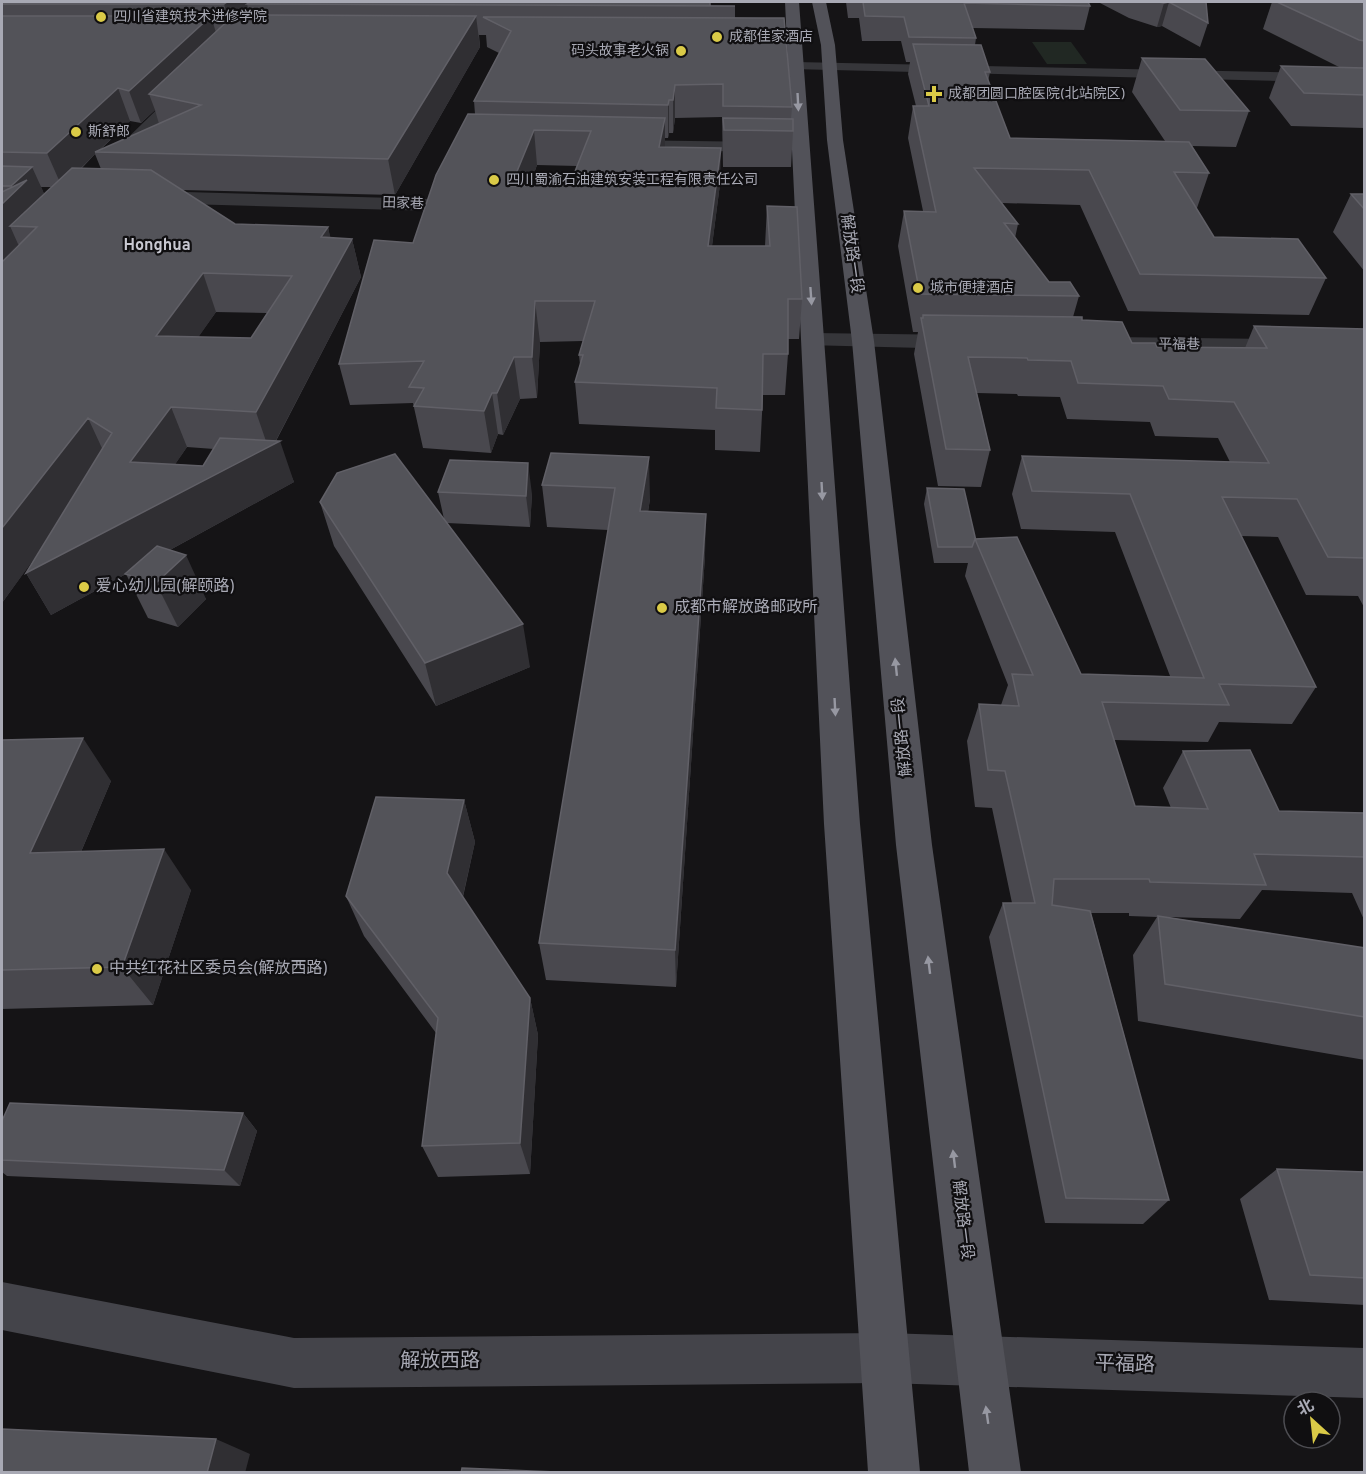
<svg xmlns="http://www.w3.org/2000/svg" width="1366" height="1474" font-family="Overpass,'Noto Sans SC',sans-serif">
<rect width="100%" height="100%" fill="#151416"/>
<!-- green -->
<path fill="#212823" d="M1032,42h39l16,22h-40z"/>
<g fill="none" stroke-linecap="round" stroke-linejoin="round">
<!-- street -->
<path fill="#36363a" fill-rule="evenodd" d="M796,62l568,12v9l-573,-14 -2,-3 2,-3z
M188,82l8,5 -3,3 -75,77h-12l-3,-4 3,-4 77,-75z
M620,140l146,2 6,1 2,4 -2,4 -6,1 -152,-3 -2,-4 2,-4z
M450,169l6,1 3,4 -14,31 -2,4 -7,2 -286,-8 -6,-2 -3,-4 3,-4 6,-2 279,8 12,-25 3,-4z
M814,333l148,2 8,2 3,5 -3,5 -8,2 -156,-4 -3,-5 3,-5z
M1112,337l252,3v14l-252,-3 -8,-2 -3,-5 3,-5z"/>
<!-- secondary -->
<path fill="#44444a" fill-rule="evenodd" d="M2,1282l292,56 591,-5 479,15v50l-479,-15 -591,5 -292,-58z"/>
<!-- primary -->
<path fill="#525259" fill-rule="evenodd" d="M785,2h14l61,822 60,648h-52l-44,-648z
M812,2h14l9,43 8,95 31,201 58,504 89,627h-52l-73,-627 -44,-504 -25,-201 -6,-95z"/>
</g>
<!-- wall -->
<path fill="#49484e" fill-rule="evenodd" d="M2,2l733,4v12l57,89 -1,12 2,12 -2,36h-68l-1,-50 -47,1 -2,15h-4l-1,5h-3v9l55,37 -8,62h53l2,-40 35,93 -3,40h-11v15l-3,41h-22l-3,57 -45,-2v-20l-136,-6 -4,-42 5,-17 -1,-10 4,-14 -43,1 -3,56 -17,1 -17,36 -5,-1 -7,19 -68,-5 -10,-45 -63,2 -11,-41 74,-121 62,-129 -1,-13 25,-48 -12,-6 -1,-12h-7l1,12 -85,148 -213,-5 53,34 93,3 2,11 22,1 9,38 -85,164 18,41 -124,68 36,49 -28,28 -30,-9 -22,-44 -75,41 -25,-42 16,-26 -40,56v-341l17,-17 -1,-1 -16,17zM155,110l4,14 -59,26 30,-29 11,2zM95,154l6,15 -19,-1zM537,165l40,1 -7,18 -40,1zM41,187h11l-8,7zM216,312l51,1 -16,25 -53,-1zM187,447l27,2 -11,17 -28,-2z
M846,2h242l2,4 -6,24 -111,-2 3,10 -1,7 15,27 -2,10 22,56 155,3 -33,-49 10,-34 107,53 -13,36 -44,-1 17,27 -12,35h-1l18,29 112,41 -17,37 -181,-4 -48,-106 -78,-2 16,21 -3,14 34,44 30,14 -6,21 59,26 25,4 88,1 9,-22 111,3v280l-7,-13 -52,-1 -28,-58 -37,-1 75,151 -24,37 -73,-2 -11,20 -94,-2 21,66 36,2 -8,-20 20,-37 96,60 86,2v109l-13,-29 -90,-3 -22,29 -73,-2 198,31v112l-227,-39 -5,-66 24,-38 -28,-1v-3h-38l78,287 -26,24 -98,-1 -56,-286 14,-34h9l-20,-95 -17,-1 -8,-66 12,-37 22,1 7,-20 -43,-109 3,-13h-34l-10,-59 3,-16 48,51 106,135 89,2 -55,-144 -94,-3 -9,-35 10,-38 208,6 -12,-24 -63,-2 -5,-14 -83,-3 -7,-22 -42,-1 -1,-2 -40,-1 13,57 -9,37 -43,-1 -24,-132 4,-22h-5l-15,-86 6,-35h19l-15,-73 5,-32h3l-8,-32 2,-12h-4l-5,-21h-39l-3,-23h-11z
M1098,2h114h-6l2,21 -8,24 -38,-21 -5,1 -28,-9z
M1272,2h93v126l-74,-2 -22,-28 12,-32 58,1 -76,-38z
M1351,194h14v78l-32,-40z
M551,453l99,46 -2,13 57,44 -29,431 -130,-7 -7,-37 69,-413 -61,-3 -5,-42z
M438,492l94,2 -2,33 -83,-4 83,144 -94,39 -102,-160 -14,-44 124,17z
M2,740l109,41 -30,71 110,38 -38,115 -151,4z
M464,800l11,42 -12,55 67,101 8,37 -8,139 -92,3 -16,-31 14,-113 -72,-97 -18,-40z
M243,1113l14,18 -17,55 -233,-10 -5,-4v-51z
M1277,1169l88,3v133l-96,-5 -29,-101z"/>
<!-- shaded-wall -->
<path fill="#302f33" d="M227,2h38l-18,2 3,13 -18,17 -8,-30z
M1169,2l-7,24 -5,1 7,-24z
M211,16l9,30 -71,48 6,16 -14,13 -12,-32z
M476,16l4,31 -85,148 -7,-36z
M675,85v33l-2,15v-33z
M118,88l12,33 -33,31h-2v2l-33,33 -15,-34z
M669,100v33l-1,5v-33z
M665,118v35l-6,-6z
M534,130l3,35 -21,58 -5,-37z
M721,148l-1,36 -13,100 1,-38z
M32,167l16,35 -38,24 8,18 -16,17v-57l12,-12 -3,-6z
M328,227l9,38 -16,-28z
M352,239l9,38 -87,167 6,-3 14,41 -243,133 -25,-42 242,-126 -12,-35z
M203,273l13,39 -44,63 -16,-39z
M535,301l5,41 -3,56 -5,-41z
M514,357l6,42 -17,36 -6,-42z
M492,393l6,41 -7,19 -7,-42z
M171,407l16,40 -38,56 -19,-41z
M88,418l19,41 -105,144v-75z
M649,457l1,42 -9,55 -1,-43z
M528,463l4,31 -2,33 -4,-31z
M706,514l-1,42 -29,431 -1,-37z
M186,555l20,44 -28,28 -22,-44z
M523,624l7,43 -94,39 -11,-43z
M83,738l28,43 -48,113 -33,-41z
M464,800l11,42 -16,71 -12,-40z
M164,849l27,41 -38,115 -31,-38z
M530,998l8,37 -8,139 -10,-31z
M243,1113l14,18 -17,55 -16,-16z
M216,1439l34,15 -5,19h-38z"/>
<!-- building -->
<path fill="#535359" stroke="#616067" stroke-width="1.5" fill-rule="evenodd" d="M2,2h225l-3,2h-222z
M250,2h460v4h25l-488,-2z
M863,2h225l2,4 -126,-3 12,35 -67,-1 -5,-20 -39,-1z
M1158,2h48l2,21 -39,-21 -5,1z
M1277,2h88v39l-6,-1z
M234,15l242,1 -88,143 -293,-7 106,-47 -52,-11z
M2,16h209l-82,75 -11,-3 -71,65 -45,-1z
M483,17l301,1 8,89 -69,-1v-22l-48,1 -2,15h-4l-1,5 -194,-4 37,-70z
M913,44l68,1 9,27h-5l25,66 179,4 20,31 -35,-1 40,65 84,2 28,39 -186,-4 -51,-104 -115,-2 44,56 -14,-1 45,59h21l9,14 -159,-2 -16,-83 32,1 -23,-106h16z
M1142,58l63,1 44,52 -69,-1z
M1281,66l84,2v27l-61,-2z
M468,114l197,4 -6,29 62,1 -13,98h62l-3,-40 30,1 5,92h-14v55h-25l-1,56 -46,-2 1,-20 -142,-6 8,-27h-4l16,-54h-60l-3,56h-18l-17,36h-5l-8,18 -70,-5 10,-18 -15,-1 15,-26 -85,3 35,-124 39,3 23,-68zM534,130l57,1 -21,53 -59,2z
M723,118l70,1v12l-69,-1z
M2,166l30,1 -21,19h-9z
M72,168l79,2 84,54 93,3 -7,10 31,2 -96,173 -85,-5 -41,55 73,4 17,-28 60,3 -254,132 86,-140 -24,-15 -86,110v-266l35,-35 -27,-1zM203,273l89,3 -41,62 -95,-2z
M27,180l-25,24v-12z
M1351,194h14v16z
M923,315l159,2v3l40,2 10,21h23l2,4 110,1 -13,-22 111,3v229l-37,-1 -31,-58 -75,-2 94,190 -97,-3 10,21 -127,-3 33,104 73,3 -25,-58 67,-1 29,61 86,2v44l-111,-3 12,31 -116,-3 -1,-3h-95l-2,26 38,6 79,289 -103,-2 -63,-295h32l-30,-132 -17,-1 -9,-66 40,2 -7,-32 21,1 -58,-136 42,-2 64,137 123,4 -74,-184 -98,-3 -10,-35 247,7 -35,-61 -65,-3 -6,-13 -85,-3 -7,-22 -43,-1 -1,-2 -59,-1 22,93 -44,-1 -25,-131h2z
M551,453l98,4 -9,54 66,3 -31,436 -136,-7 76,-455 -73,-3z
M395,454l128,170 -98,39 -105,-161 17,-29z
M450,460l78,3 -2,33 -88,-4z
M927,488l37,1 12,52 -1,-2 -3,8h-34z
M157,546l29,9 -30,28 -31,-9z
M83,738l-53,115 134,-4 -42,118 -120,3v-230z
M376,797l88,3 -17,73 83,125 -10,145 -98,3 16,-128 -92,-122z
M1158,916l207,32v69l-200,-33z
M10,1103l233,10 -19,57 -222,-10v-39z
M1277,1169l88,3v106l-55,-3z
M2,1429l214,10 -9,34h-205z
M462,1468l119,5h-120z"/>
<!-- one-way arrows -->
<defs><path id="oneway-solid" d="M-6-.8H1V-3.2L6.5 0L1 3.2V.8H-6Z" transform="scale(1.5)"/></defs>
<g fill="#9798a2">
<use href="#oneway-solid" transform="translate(798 102) rotate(87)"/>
<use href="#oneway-solid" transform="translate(811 296) rotate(86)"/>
<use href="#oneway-solid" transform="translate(822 491) rotate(87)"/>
<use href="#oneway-solid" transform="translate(896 667) rotate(-96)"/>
<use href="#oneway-solid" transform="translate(835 707) rotate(87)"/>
<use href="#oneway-solid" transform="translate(929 965) rotate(-97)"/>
<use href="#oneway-solid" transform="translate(954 1159) rotate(-97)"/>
<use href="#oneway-solid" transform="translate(987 1415) rotate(-98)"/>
</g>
<!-- markers -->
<g fill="#daca47" stroke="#100f11" stroke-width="2">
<circle cx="101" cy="17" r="6"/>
<circle cx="717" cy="37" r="6"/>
<circle cx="681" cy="51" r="6"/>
<path d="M931 85h6v6h6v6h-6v6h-6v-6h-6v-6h6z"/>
<circle cx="76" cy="132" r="6"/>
<circle cx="494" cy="180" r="6"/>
<circle cx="918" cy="288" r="6"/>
<circle cx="84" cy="587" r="6"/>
<circle cx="662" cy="608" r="6"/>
<circle cx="97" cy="969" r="6"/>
</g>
<g text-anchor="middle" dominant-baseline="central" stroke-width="4.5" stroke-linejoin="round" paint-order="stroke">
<!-- far-poi labels -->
<g font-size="14" fill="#a8a9b4" stroke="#100f11" text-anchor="start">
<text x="113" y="17">四川省建筑技术进修学院</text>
<text x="729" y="37">成都佳家酒店</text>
<text x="669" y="51" text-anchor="end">码头故事老火锅</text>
<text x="948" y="94">成都团圆口腔医院(北站院区)</text>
<text x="88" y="132">斯舒郎</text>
<text x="506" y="180">四川蜀渝石油建筑安装工程有限责任公司</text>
<text x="930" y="288">城市便捷酒店</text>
</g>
<!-- far-street labels -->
<g font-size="14" fill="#a8a9b4" stroke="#100f11">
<text transform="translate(403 204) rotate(2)">田家巷</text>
<text transform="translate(1179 345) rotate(1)">平福巷</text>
</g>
<!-- far-quarter labels -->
<g font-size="16" font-weight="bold" fill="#c8c8d1" stroke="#100f11">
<text x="157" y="246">Honghua</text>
</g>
<!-- street labels -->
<g font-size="16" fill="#a8a9b4" stroke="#100f11">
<text transform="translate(851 254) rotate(82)">解放路一段</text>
<text transform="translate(903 737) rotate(-96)">解放路一段</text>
<text transform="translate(962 1220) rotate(83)">解放路一段</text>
</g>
<!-- poi labels -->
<g font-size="16" fill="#a8a9b4" stroke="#100f11" text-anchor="start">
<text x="96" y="587">爱心幼儿园(解颐路)</text>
<text x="674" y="608">成都市解放路邮政所</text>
<text x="109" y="969">中共红花社区委员会(解放西路)</text>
</g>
<!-- near-street labels -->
<g font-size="20" fill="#a8a9b4" stroke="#100f11">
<text x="440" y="1362">解放西路</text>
<text transform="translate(1125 1365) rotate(2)">平福路</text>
</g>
</g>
<!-- border -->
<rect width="1366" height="1474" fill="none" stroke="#a8a9b4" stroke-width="6"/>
<!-- north arrow -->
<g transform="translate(1312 1420) rotate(333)"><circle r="28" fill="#100f11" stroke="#4d4d52" stroke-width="1.5"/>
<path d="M0-4.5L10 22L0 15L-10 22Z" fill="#daca47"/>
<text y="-9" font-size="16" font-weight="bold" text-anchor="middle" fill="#a8a9b4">北</text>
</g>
</svg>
